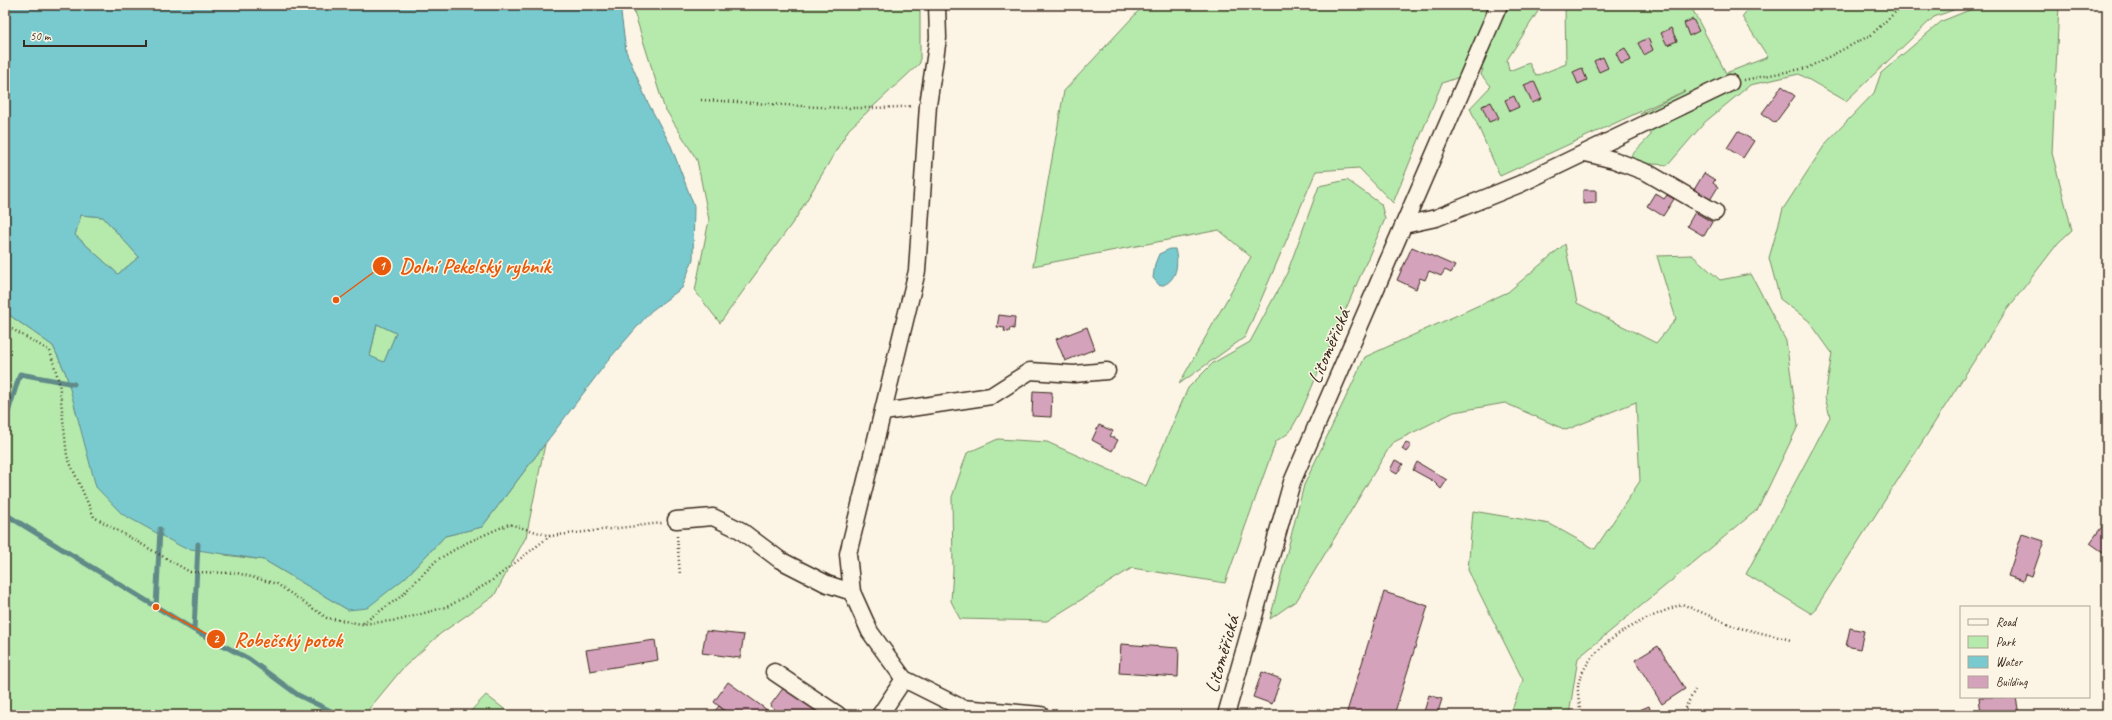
<svg xmlns="http://www.w3.org/2000/svg" width="2112" height="720" font-family="Caveat,sans-serif">
<rect width="100%" height="100%" fill="#fcf5e5"/>
<filter id="ink" filterUnits="userSpaceOnUse"><feTurbulence type="fractalNoise" baseFrequency=".025" numOctaves="2"/><feDisplacementMap in="SourceGraphic" scale="8" xChannelSelector="R" yChannelSelector="G"/><feConvolveMatrix kernelMatrix="1 2 1 2 8 2 1 2 1" color-interpolation-filters="sRGB"/></filter>
<g filter="url(#ink)">
<!-- green -->
<path fill="#b6eaac" stroke="#788a65" d="M632,5h286l2,4v54l-71,66 -53,89 -76,105 -25,-32 14,-71 -12,-60 -33,-53z
M1144,5h398l-35,55 2,11 20,-8 7,13 30,-12 -1,-58 4,-1h121l36,68 42,-16 -26,-40 9,-12h216l-33,12 -88,84 -47,-27 -49,11 -45,37 -37,43 -43,-3 26,-27 -11,-21 45,-23 -185,85 -30,-68 21,-22 -10,-11 2,-6 -41,14 -49,120 -34,-35 -43,3 -71,166 -66,47 72,-127 -32,-27 -186,36 31,-175z
M1982,5h77l-7,148 20,77 -14,13 -52,68 -194,303 -66,-40 84,-157 -5,-20 7,-44 -23,-32 -29,-22 -11,-41 14,-49 43,-66 48,-50 7,-20 61,-52z
M1347,180l34,24 4,15 -84,193 -12,21 -13,8 -51,142 -93,-15 -85,53 -87,-2 -9,-18 2,-31 -1,-73 15,-44 31,-14 49,3 99,44 42,-98 25,-25 37,-21 37,-69 32,-87z
M81,215l22,2 36,40 -21,17 -43,-39z
M1565,244l12,59 79,40 20,-24 -19,-63 35,-1 28,25 31,-6 35,67 12,85 -40,83 -180,149 -9,57h-59l13,-35 -55,-110 5,-59 77,13 45,25 45,-68 -4,-79 -70,28 -61,-27 -51,9 -62,31 -95,157 -27,19 34,-134 61,-128 143,-65z
M5,312l48,34 13,28 16,54 143,127 39,5 84,50 57,-32 40,-42 37,-9 63,-83 -19,93 -32,59 -54,38 -38,35 -38,46h-359z
M377,324l19,9 -12,29 -14,-5z
M486,695l26,20h-45z"/>
<!-- water -->
<path fill="#79cacf" stroke="#608a88" fill-rule="evenodd" d="M5,5h618l-2,8 5,38 21,50 24,45 23,60 -1,53 -11,29 -31,23 -41,47 -128,169 -37,9 -40,42 -38,30 -19,2 -84,-50 -80,-12 -62,-34 -26,-27 -30,-113 -13,-28 -48,-34zM81,215l22,2 36,40 -21,17 -43,-39zM377,324l19,9 -12,29 -14,-6z
M1170,249h5c4,15 2,33 -15,37l-7,-8 2,-14 4,-10z"/>
<g fill="none" stroke-linecap="round" stroke-linejoin="round">
<!-- stream -->
<path stroke="#608a88" stroke-width="5" d="M5,422l15,-48 54,10
M5,514l189,116 55,29 49,36 41,20
M156,607l4,-78
M194,630l4,-86"/>
</g>
<!-- building -->
<path fill="#d5a2bc" stroke="#3b2a1e" d="M1693,19l6,12 -10,5 -5,-13z
M1671,28l6,13 -10,4 -6,-12z
M1648,38l5,12 -9,5 -6,-12z
M1625,48l6,12 -10,4 -5,-11z
M1603,57l5,11 -9,4 -5,-11z
M1582,68l5,12 -9,4 -5,-12z
M1534,81l8,18 -10,4 -8,-18z
M1782,86l13,10 -20,27 -13,-10z
M1514,96l5,11 -9,4 -5,-11z
M1491,102l8,16 -10,4 -7,-16z
M1738,131l16,10 -11,17 -16,-10z
M1704,173l11,7 -2,3 5,4 -8,13 -16,-10z
M1583,190h13v13l-13,1z
M1655,193l9,6 3,-4 7,4 -11,17 -16,-10z
M1695,212l17,10 -8,14 -17,-10z
M1412,247l43,19 -4,7 -6,-3 -4,6 -12,-5 -4,9 -5,-2 -4,11 -19,-9z
M999,315l16,2 -1,12 -4,-1 -1,4 -5,-1 1,-3 -8,-1z
M1087,327l8,22 -30,12 -9,-22z
M1033,391l19,1 -1,25 -19,-1z
M1099,425l14,6 -3,5 8,4 -6,11 -20,-11z
M1406,442l5,4 -5,6 -4,-3z
M1395,460l8,4 -6,10 -7,-4z
M1417,462l30,18 -6,9 -8,-8 -20,-11z
M2103,525l4,3v27l-17,-12z
M2022,534l22,7 -12,35 -7,-2 -2,7 -15,-5z
M1384,592l44,14 -34,109h-48z
M1850,628l14,3 -4,18 -14,-3z
M706,631l38,4 -4,23 -38,-5z
M655,640l3,20 -68,11 -4,-21z
M1121,644l58,4 -1,29 -59,-4z
M1658,646l27,43 -23,15 -27,-44z
M1262,672l19,7 -9,25 -19,-7z
M728,682l46,33h-44l-16,-13z
M784,687l40,28h-41l-13,-9z
M1429,695l13,4 -5,16h-14z
M1979,697h37l3,18h-38z
M719,706l11,9h-12l-4,-3z
M1649,706l3,9h-24z"/>
<g fill="none" stroke-linecap="round" stroke-linejoin="round">
<defs>
<path id="minor" d="M937,5l1,33 -10,67 -11,166 -69,283 4,38 18,40 34,47 58,29 79,7
M1586,153l28,7 34,13 67,39
M1404,225l32,-7 84,-34 210,-101
M884,412l107,-16 39,-25 44,3 33,-3
M676,520l37,-3 27,13 40,30 47,24 25,8
M774,672l64,43
M880,715l24,-36
M1226,715l66,-233 207,-477"/>
</defs>
<!-- minor casing -->
<use href="#minor" stroke="#3b2a1e" stroke-width="19"/>
<!-- path -->
<path stroke="#3b2a1e" stroke-width="2.5" stroke-dasharray="1 3" stroke-linecap="butt" d="M1744,80l63,-12 64,-33 32,-30
M701,100c71,3 142,12 212,6
M5,325l45,26 9,31 8,74 27,61 96,55 47,1 40,11 50,34 35,6 38,-4 49,-14 41,-24 60,-46
M677,536l3,39
M363,623l37,-26 37,-37 29,-17 43,-19 41,12 112,-13
M1581,715c-1,-9 -5,-25 -2,-34 14,-42 65,-62 103,-77l54,23 55,13
M1681,715l14,-25"/>
<!-- minor -->
<use href="#minor" stroke="#fcf5e5" stroke-width="16"/>
</g>
</g>
<g text-anchor="middle" dominant-baseline="central" stroke-width="3" stroke-linejoin="round" paint-order="stroke">
<!-- street labels -->
<g font-size="20" fill="#3b2a1e" stroke="#fcf5e5">
<text transform="translate(1329 346) rotate(-67)">Litoměřická</text>
<text transform="translate(1222 654) rotate(-74)">Litoměřická</text>
</g>
</g>
<!-- callouts -->
<path fill="none" stroke="#e8590c" stroke-width="1.5" d="M336 300L382 266M156 607L216 639"/>
<g fill="#e8590c" stroke="#fcf5e5" stroke-width="1.5">
<circle cx="336" cy="300" r="4"/>
<circle cx="156" cy="607" r="4"/>
<circle cx="382" cy="266" r="10"/>
<circle cx="216" cy="639" r="10"/>
</g>
<g font-size="12" text-anchor="middle" font-weight="bold" fill="#fff">
<text x="382" y="270">1</text>
<text x="216" y="643">2</text>
</g>
<g font-size="21" text-anchor="middle" font-weight="bold" fill="#e8590c" stroke="#fcf5e5" stroke-width="3" stroke-linejoin="round" paint-order="stroke">
<text x="475" y="273">Dolní Pekelský rybník</text>
<text x="288" y="647">Robečský potok</text>
</g>
<!-- margin -->
<rect width="2112" height="720" fill="none" stroke="#fcf5e5" stroke-width="20"/>
<rect x="10" y="10" width="2092" height="700" fill="none" stroke="#3b2a1e" stroke-width="1.5" filter="url(#ink)"/>
<!-- legend -->
<rect x="1960" y="606" width="130" height="92" fill="#fcf5e5" stroke="#afa495"/>
<rect x="1968" y="619" width="20" height="6" fill="#fcf5e5" stroke="#afa495"/>
<text x="1996" y="626" font-size="12" fill="#3b2a1e">Road</text>
<rect x="1968" y="636" width="20" height="12" fill="#b6eaac" stroke="#afa495"/>
<text x="1996" y="646" font-size="12" fill="#3b2a1e">Park</text>
<rect x="1968" y="656" width="20" height="12" fill="#79cacf" stroke="#afa495"/>
<text x="1996" y="666" font-size="12" fill="#3b2a1e">Water</text>
<rect x="1968" y="676" width="20" height="12" fill="#d5a2bc" stroke="#afa495"/>
<text x="1996" y="686" font-size="12" fill="#3b2a1e">Building</text>
<!-- scale -->
<path d="M24 40v6h122v-6" fill="none" stroke="#3b2a1e" stroke-width="2"/>
<text x="30" y="40" font-size="12" fill="#3b2a1e" stroke="#fcf5e5" stroke-width="3" paint-order="stroke">50 m</text>
</svg>
